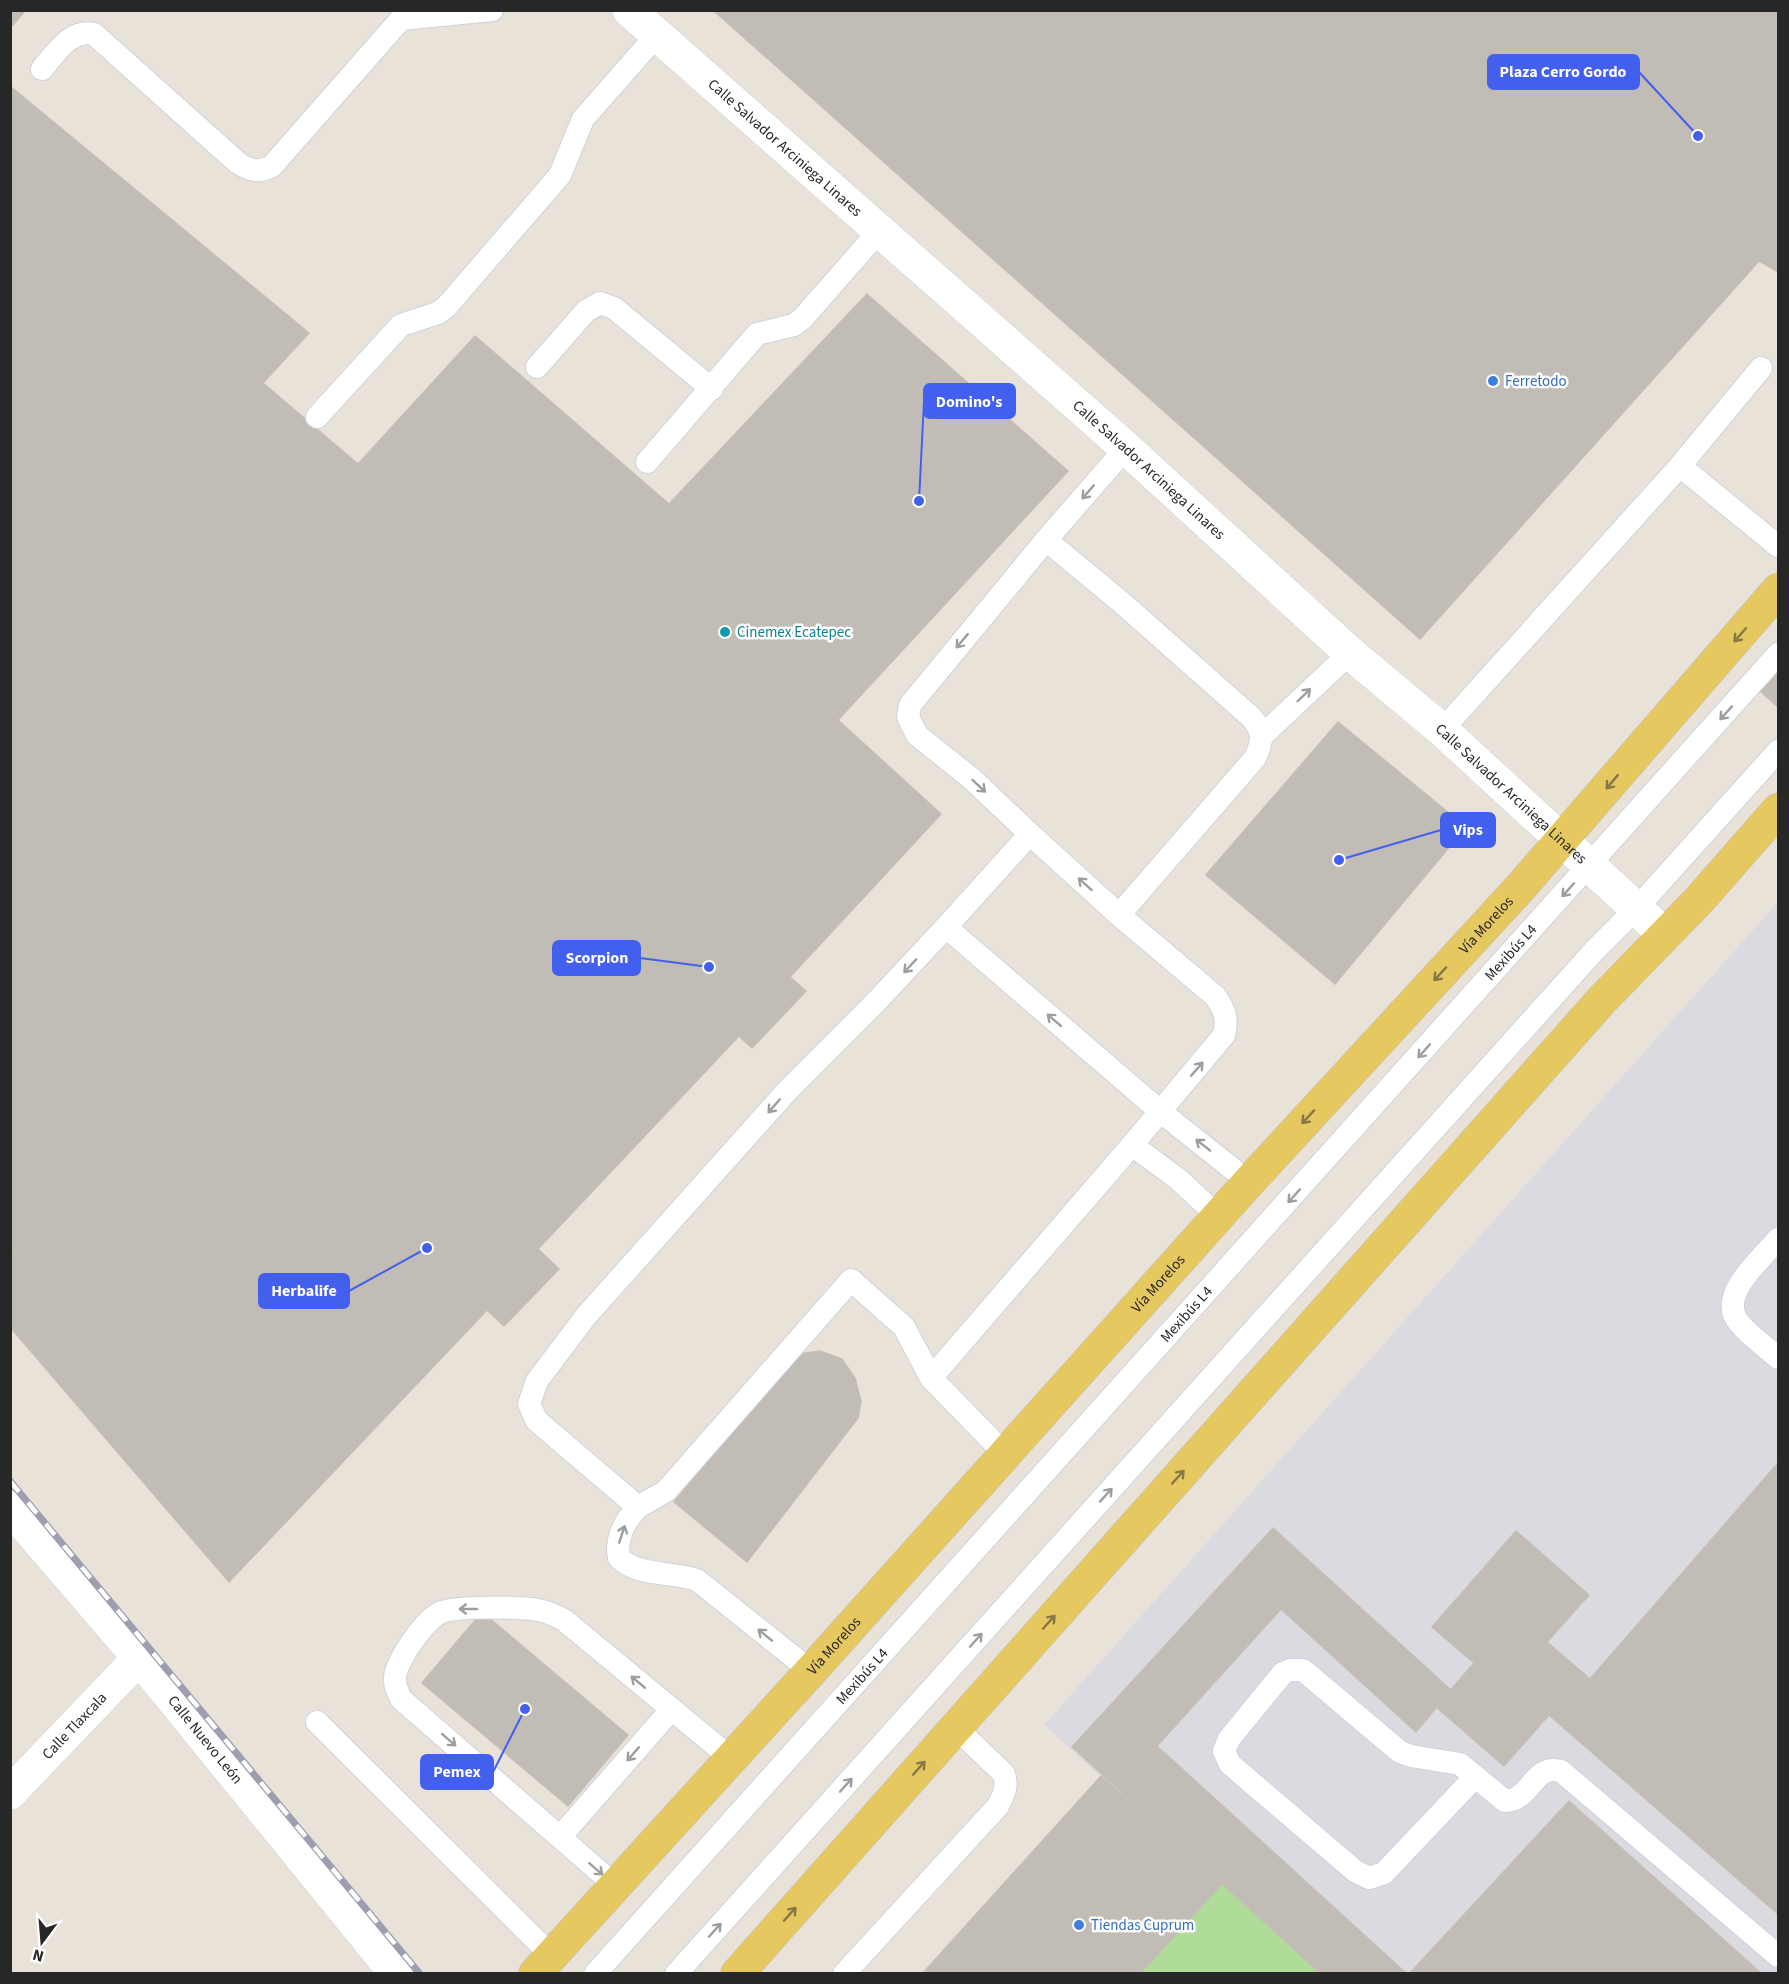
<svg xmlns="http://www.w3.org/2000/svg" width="1789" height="1984" font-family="'Source Sans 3',sans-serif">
<rect width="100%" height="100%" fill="#e9e2d9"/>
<!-- industrial -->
<path fill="#dcdae1" d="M1778,902v1071h-460l-274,-248z"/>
<!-- green -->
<path fill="#afdd99" d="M1222,1884l99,89 -181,1z"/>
<!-- building -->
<path fill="#c1bcb6" stroke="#c4beb3" stroke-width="1.5" d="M10,10h16l-16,18z
M713,10h764l282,251 -339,378z
M1477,10h301v262l-19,-11z
M10,86l299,247 -46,50 95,81 117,-128 194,168 -659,751z
M867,294l201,177 -230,249 103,94 -151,163 16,14 -54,57 -13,-12 -201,213 21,20 -55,57 -17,-16 -258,272 -219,-255v-72l659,-751z
M1778,671v36l-18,-16z
M1338,722l128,105 -131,157 -129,-109z
M820,1351l22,8 13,19 6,23 -3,17 -111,144 -73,-60 125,-148z
M1778,1463v451l-229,-199 -45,51 -68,-59 38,-44 -42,-36 84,-96 73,64 -42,47 43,37z
M1273,1528l178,162 -35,42 -135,-123 -124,137 250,228h-86l-249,-227z
M482,1612l146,123 -60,71 -146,-123z
M1101,1776l121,108 -82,90h-218z
M1569,1801l193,173h-353z"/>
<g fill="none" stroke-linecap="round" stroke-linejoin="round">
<defs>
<g id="service">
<path d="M42,69c14,-16 28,-40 52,-35l144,129c13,8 21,10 34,3l129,-147 91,-9"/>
<path d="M537,367l49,-56 14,-8 14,5 98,81"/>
<path d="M317,417l84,-92 37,-12 9,-7 113,-131 23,-56 73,-83"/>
<path d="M647,462l110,-128 37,-9 9,-7 77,-88"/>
<path d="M1680,466l98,80"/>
<path d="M1046,540l75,62 130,115c13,15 12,24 4,41l-136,157"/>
<path d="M1442,730l238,-264 81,-98"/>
<path d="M1262,736l88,-83"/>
<path d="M1030,834l-58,-55 -55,-44 -9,-18 2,-12 136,-165 80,-92"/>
<path d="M946,927l84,-93 89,81 96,81c10,14 13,23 9,39l-92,110"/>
<path d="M1219,1217l-41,-38 -46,-34 -201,233 -27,-51 -53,-47 -185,211 -28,16 -101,-86 -8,-17 8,-23 49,-65 202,-226 87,-87 71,-76 215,185 88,70"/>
<path d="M1778,1239c-17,21 -63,57 -38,85 11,13 26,23 38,34"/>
<path d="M931,1378l73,75"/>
<path d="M638,1507c-13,13 -23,32 -19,51 20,19 53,13 78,22l114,91"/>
<path d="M317,1722l235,234"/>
<path d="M1475,1777l-91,96 -15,5 -14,-7 -125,-107 -6,-13 5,-12 54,-66 7,-3h13l97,82 11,4 49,8 45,37c26,0 28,-38 56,-30l217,185"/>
<path d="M560,1837l111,-127"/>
<path d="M616,1886l-215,-187c-3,-7 -7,-14 -6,-22 2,-17 31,-60 47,-65 16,-6 79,-5 96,-2 10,2 17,5 26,10l168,139"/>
<path id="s1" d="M595,1974l1183,-1320"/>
<path d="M676,1974l918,-1023 43,-43 141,-157"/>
<path d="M844,1974l154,-168c6,-12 10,-19 6,-32l-49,-47"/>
</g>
<g id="minor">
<path id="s2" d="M629,10l497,438 224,205 92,77 223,205"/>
<path id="s3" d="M10,1508l129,150 257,316"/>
<path id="s4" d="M10,1793l129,-135"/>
</g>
<g id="primary">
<path id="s5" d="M535,1974l276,-303 438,-489 270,-293 259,-299"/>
<path d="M737,1974l864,-973 99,-102 78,-89"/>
</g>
</defs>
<!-- service casing -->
<use href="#service" stroke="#cfd2df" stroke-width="24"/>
<!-- minor casing -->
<use href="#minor" stroke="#cfd2df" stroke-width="34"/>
<!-- primary casing -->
<use href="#primary" stroke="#c3c3c3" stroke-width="34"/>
<!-- service -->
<use href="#service" stroke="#fff" stroke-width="22"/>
<!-- minor -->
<use href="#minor" stroke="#fff" stroke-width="33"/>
<!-- primary -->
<use href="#primary" stroke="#e6c861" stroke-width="33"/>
<defs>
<path id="rail" d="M10,1481l410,493"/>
</defs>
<!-- rail casing -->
<use href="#rail" stroke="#9d9fb0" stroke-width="7"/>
<!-- rail -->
<use href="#rail" stroke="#fff" stroke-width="4.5" stroke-dasharray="14" stroke-linecap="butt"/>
</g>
<!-- one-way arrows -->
<defs><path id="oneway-shaft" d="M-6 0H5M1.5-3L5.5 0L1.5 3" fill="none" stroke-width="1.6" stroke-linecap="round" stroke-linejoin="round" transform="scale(1.5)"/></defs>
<g stroke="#9e9e9e">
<use href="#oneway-shaft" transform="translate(1088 492) rotate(131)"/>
<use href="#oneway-shaft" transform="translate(962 641) rotate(130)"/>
<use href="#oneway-shaft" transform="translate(1304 695) rotate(-44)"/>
<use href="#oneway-shaft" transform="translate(1726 713) rotate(132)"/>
<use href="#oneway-shaft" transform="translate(979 786) rotate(43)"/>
<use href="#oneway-shaft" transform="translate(1085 884) rotate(-138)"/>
<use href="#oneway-shaft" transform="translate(1568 890) rotate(132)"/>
<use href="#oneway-shaft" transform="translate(910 966) rotate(133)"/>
<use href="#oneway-shaft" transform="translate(1054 1020) rotate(-139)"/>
<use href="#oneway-shaft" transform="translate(1424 1051) rotate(132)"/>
<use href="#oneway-shaft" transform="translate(1197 1069) rotate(-49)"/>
<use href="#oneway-shaft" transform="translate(774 1106) rotate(131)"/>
<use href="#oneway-shaft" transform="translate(1203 1145) rotate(-142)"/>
<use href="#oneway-shaft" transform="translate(1294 1196) rotate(132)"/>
<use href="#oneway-shaft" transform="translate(1106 1495) rotate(-48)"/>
<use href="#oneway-shaft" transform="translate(622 1534) rotate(-72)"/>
<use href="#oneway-shaft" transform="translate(468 1609) rotate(-180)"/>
<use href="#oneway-shaft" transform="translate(765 1635) rotate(-141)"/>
<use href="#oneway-shaft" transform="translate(976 1640) rotate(-48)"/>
<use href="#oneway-shaft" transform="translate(638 1682) rotate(-140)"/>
<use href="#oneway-shaft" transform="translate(449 1740) rotate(41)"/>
<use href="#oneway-shaft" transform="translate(633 1754) rotate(131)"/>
<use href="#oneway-shaft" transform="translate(846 1785) rotate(-48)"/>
<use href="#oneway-shaft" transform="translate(596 1869) rotate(41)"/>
<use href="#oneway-shaft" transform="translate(715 1930) rotate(-48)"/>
</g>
<g stroke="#867844">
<use href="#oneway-shaft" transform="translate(1740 635) rotate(131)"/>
<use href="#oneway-shaft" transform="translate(1612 782) rotate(130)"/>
<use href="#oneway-shaft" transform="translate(1440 974) rotate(133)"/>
<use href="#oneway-shaft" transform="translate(1308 1117) rotate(133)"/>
<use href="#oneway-shaft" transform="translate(1178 1477) rotate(-48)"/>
<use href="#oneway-shaft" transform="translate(1049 1622) rotate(-48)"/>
<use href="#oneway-shaft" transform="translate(919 1768) rotate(-48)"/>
<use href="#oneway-shaft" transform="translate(790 1914) rotate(-48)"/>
</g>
<!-- markers -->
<g fill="#3f7fe0" stroke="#fff" stroke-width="2">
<circle cx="1493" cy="381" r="6"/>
<circle cx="1079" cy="1925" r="6"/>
</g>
<circle fill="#0f9aa8" stroke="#fff" stroke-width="2" cx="725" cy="632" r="6"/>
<g text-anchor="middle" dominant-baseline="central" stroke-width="5" stroke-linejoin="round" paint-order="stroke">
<!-- street labels -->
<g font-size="15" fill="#272727" stroke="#fff">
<text stroke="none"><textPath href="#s2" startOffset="208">Calle Salvador Arciniega Linares</textPath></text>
<text stroke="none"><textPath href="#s2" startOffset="694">Calle Salvador Arciniega Linares</textPath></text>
<text stroke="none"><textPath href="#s2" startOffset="1180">Calle Salvador Arciniega Linares</textPath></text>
<text stroke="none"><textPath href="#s5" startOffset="1416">Vía Morelos</textPath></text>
<text stroke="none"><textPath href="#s1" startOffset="1372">Mexibús L4</textPath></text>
<text stroke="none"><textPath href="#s5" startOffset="930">Vía Morelos</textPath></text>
<text stroke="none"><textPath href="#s1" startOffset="886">Mexibús L4</textPath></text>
<text stroke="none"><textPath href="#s5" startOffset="444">Vía Morelos</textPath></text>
<text stroke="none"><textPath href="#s1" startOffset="400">Mexibús L4</textPath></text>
<text stroke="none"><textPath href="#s4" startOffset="93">Calle Tlaxcala</textPath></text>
<text stroke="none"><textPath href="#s3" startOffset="303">Calle Nuevo León</textPath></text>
</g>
<!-- shop labels -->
<g font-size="15" fill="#366cbe" stroke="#fff" text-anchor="start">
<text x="1505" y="381">Ferretodo</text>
<text x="1091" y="1925">Tiendas Cuprum</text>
</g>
<!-- culture labels -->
<g font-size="15" fill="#0d838f" stroke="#fff" text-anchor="start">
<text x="737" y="632">Cinemex Ecatepec</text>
</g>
</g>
<!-- callouts -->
<path fill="none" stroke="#4260ed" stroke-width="2" d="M1698 136L1639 72M919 501L924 401M1339 860L1441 830M709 967L640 958M427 1248L349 1291M525 1709L493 1772"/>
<g fill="#4260ed" stroke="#fff" stroke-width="2">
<circle cx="1698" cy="136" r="6"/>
<circle cx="919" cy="501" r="6"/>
<circle cx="1339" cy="860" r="6"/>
<circle cx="709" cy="967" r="6"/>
<circle cx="427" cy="1248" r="6"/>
<circle cx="525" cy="1709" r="6"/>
</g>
<g fill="#4260ed" stroke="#4260ed" stroke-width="2">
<rect x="1488" y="55" width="151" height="34" rx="6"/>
<rect x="924" y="384" width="91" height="34" rx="6"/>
<rect x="1441" y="813" width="54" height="34" rx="6"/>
<rect x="553" y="941" width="87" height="34" rx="6"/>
<rect x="259" y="1274" width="90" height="34" rx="6"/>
<rect x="421" y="1755" width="72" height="34" rx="6"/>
</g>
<g font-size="16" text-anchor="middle" font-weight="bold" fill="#fff">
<text x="1563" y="77">Plaza Cerro Gordo</text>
<text x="969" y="407">Domino's</text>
<text x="1468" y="835">Vips</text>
<text x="597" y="963">Scorpion</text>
<text x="304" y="1296">Herbalife</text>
<text x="457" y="1777">Pemex</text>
</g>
<!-- border -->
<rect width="1789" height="1984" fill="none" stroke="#272727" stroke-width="24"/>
<!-- north arrow -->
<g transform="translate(42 1942) rotate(196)" stroke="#ffffff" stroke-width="4.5" paint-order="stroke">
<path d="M0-4.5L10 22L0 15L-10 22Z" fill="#272727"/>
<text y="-9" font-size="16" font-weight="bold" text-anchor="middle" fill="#272727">N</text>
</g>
</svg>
